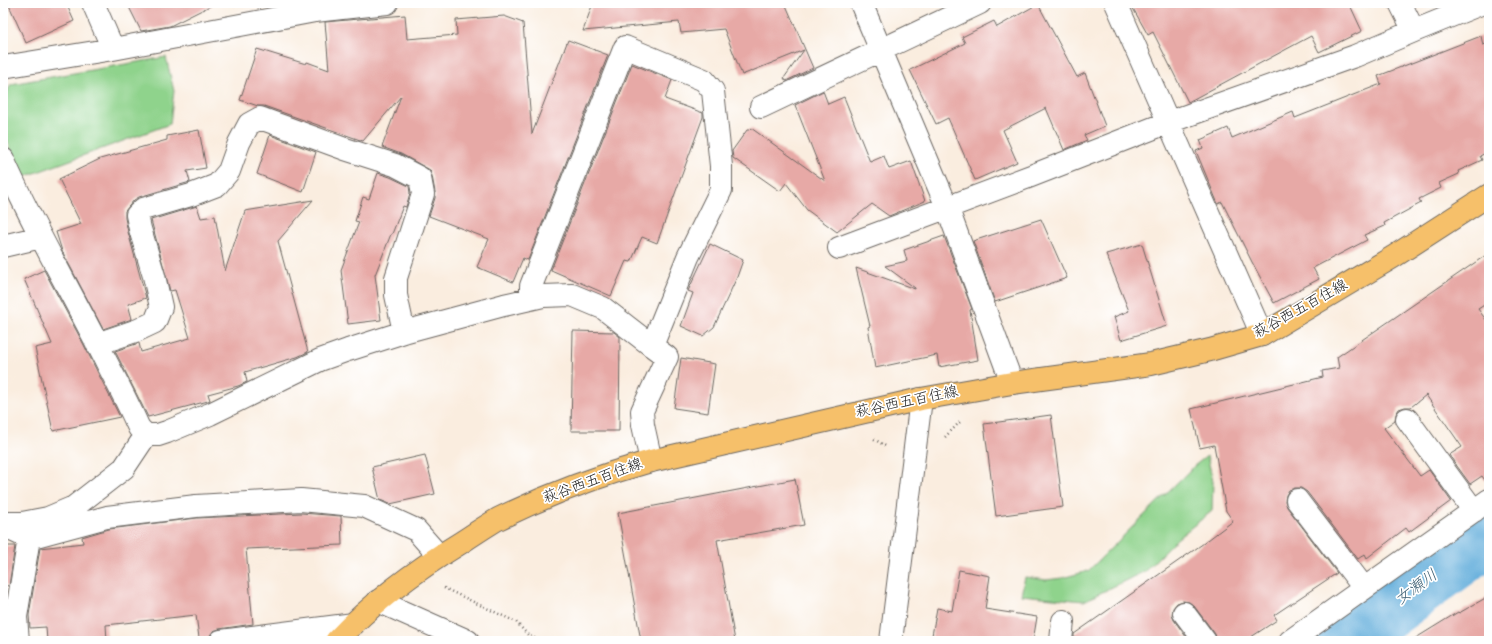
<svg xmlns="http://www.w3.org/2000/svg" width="1492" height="644" font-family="Dekko,'Klee One',sans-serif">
<rect width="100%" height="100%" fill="#fff"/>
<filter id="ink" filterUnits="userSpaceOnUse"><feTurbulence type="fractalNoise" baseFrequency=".025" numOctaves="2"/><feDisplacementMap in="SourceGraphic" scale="8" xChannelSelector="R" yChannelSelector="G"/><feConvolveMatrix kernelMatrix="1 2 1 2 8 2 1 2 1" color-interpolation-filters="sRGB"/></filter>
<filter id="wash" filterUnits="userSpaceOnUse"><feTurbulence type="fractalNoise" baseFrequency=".012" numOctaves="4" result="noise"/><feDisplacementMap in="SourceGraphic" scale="16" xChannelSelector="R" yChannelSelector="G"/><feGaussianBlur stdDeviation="0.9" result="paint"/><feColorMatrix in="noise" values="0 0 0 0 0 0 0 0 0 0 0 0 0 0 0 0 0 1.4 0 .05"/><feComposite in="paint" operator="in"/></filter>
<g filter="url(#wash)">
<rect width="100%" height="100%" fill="#faeddf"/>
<!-- green -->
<path fill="#8fd38c" stroke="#567854" d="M166,57l8,34 -4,33 -149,54 -18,-50v-28l8,-16z
M1207,456l6,25 -1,30 -34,27 -33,33 -61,30 -63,-6 4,-18 21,3 16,-2 26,-7 106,-105z"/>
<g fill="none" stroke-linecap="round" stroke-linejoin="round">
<!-- river -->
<path stroke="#63aedb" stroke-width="58" d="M1345,641l144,-105"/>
</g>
<g id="blocks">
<!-- building -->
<path fill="#e7a9a6" d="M8,3h58l8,18 -48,22z
M127,3h89l-46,23 -29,5z
M593,3h192l28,65 -27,13 -2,-3 20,-28 -62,25 -18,-46 -43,4 -2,-11 -96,9z
M1130,3h219l13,28 -43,21 -8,-16 -123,66 -35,-70 -5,3z
M1038,4l39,73 8,-4 20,53 -21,9 3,5 -23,10 -18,-42 -43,22 14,32 -42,18 -27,-62 -12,6 -26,-54 55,-27 -3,-6 32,-16 3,6z
M405,15l2,24 50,-4 -1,-15 48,-4 19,7 9,111 36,-94 40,15 -80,205 -5,-2 -10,24 -36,-15 12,-28 -60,-23 6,-18v-6l-3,-16 -2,-6 -29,-16 -19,-7 19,-51 -38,45 -99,-35h-6l-18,-6 17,-51 49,15 1,-2 22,8 -4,-48z
M1481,36l2,9 6,-2v108l-9,5 2,4 -24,11 1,3 -20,9 2,5 -22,11 2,4 -37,20 1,3 -21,9 3,5 -54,28 6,11 -45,24 -22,-41 -30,-60 -4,2 -22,-53 7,-3 -3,-8 28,-12 4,10 61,-26 2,6 86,-34 -3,-8z
M632,64l40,16 -7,19 38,14v4l-46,126 -15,-6 -11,25 -5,-1 -15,35 -60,-26z
M823,91l5,13 16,-7 26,65 14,-6 5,13 22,-8 14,40 -36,15 -17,-12 -35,28 -30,-22 -21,-27 -6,8 -47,-33 -1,-7 15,-21h2l2,-2 74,53 -30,-76z
M199,130l7,38 -19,3 3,11 -51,15 -5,3 -9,11v7l3,14 18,66 -18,6 4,15 -29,10 -41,-78 -6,-19 25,-8 -22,-45 41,-20 67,-19v-4z
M270,135l46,17 -13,40 -46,-18z
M378,173l12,4 19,9 1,7 -4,14 -3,-1 -11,28h-1l-16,41 6,45 -33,4 -7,-54 18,-48 -4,-1 8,-24 6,2z
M313,200l-35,41 30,111 -11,5 -52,15 2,10 -9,4 -30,8 2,6 -2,1 -60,16 -33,-66 24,-8 2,9 49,-14 -15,-48 -5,1 -19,-71 46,-14 4,12 14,-2 10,55 20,-60z
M1041,219l26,59 -72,24 -22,-61z
M944,236l28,73 -2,1 8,50 -39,7 -2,-12 -62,13 -7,-41 2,-1 -14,-58 59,21v-1l-30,-22 22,-5 -3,-11z
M710,244l33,16 -6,17 -23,50 -11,9 -22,-10 12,-33 -5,-2z
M1142,244l25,82 -46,14 -7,-23 15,-6 -23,-57z
M1489,253v49l-11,7 11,15v162l-7,-10 -12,8 -21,-29 13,-8 -36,-52 -15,12h-6l-6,2 -3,5 -1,6 -11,8 36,48 9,-6 22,31 -42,31 -3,-4 -39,30 -2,-4 -7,5 -51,-67 -6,-4h-6l-6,2 -3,5 -1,6 2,6 50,66 -63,42 3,5 -32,21h-28l-2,-7 -21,-28 -5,-4 -6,-1 -6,2 -4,5 -1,7 2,5 15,21h-115v-7l130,-91 29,-22 -7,-10 -12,-66 -14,3 -9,-39 132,-32 -1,-6 17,-3 -2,-11z
M44,270l39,73 37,74 -67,14 -18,-83 17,-4 -28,-65z
M573,331l41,1 6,5 -1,94h-48z
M681,358l34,6 -7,49 -34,-5z
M1051,415l12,92 -67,9 -12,-92z
M425,455l10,39 -45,10 -10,-4 -8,-33z
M795,479l9,46 -87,15 18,101h-94l-23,-128z
M301,513l40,3 1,29 -96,4 7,75 -34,5 -6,2 -4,6 -10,1 -3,-23 -90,10 1,16h-60l-1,-14 -16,1 -1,-13 11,-67 43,-5 -1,-6 27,-8 88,-11z
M3,546h12l-6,40 -6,-1z
M959,570l31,6 -5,33 52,8 -4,24h-102l6,-33 15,3z
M1489,596v45h-78l47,-29 1,1z"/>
</g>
</g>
<g filter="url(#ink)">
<use href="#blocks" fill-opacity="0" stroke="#6a6560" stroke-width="1"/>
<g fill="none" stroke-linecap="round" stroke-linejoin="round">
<defs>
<path id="minor" d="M93,3l20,46
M861,3l86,204 65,176
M1116,3l146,332
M1414,31l69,-28
M3,67l110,-18 202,-38 72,-8
M761,107l219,-104
M3,159c31,70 70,136 104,204 11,21 22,43 32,65l7,7h12l9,-3 43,-18 110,-54 28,-10 56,-18 100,-27 39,-9 29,-1 31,13 49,38
M3,246l38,-9
M839,248l192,-72 138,-54 186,-66 59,-25 -14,-28
M531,298v-12l94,-239 79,33 9,11 8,75v24l-33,67 -36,89 15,11 -25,54 1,14 8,36
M97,344l41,-14 17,-8 6,-15 -7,-31 -14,-47 -3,-14 6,-6 48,-14 26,-10 12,-14 10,-28 10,-19 11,-6 85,31 50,16 25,13 3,16 -27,84v17l8,37
M1407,419l67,92
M1297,500l67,88
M3,523h19l26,-5 26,-11 50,-39 22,-33
M3,526l26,12 78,-21 89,-11 105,-6 63,6 52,24 23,26
M378,601l90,40
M1184,613l21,28
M18,641l-2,-24 13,-79
M221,641l133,-17
M891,641l30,-242
M1061,641l2,-20
M1290,641l199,-141"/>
<path id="major" d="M336,641c37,-39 80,-71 126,-99 12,-8 24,-16 36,-23 47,-23 103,-44 153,-58l270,-62 91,-16 139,-19 59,-14 52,-15 131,-78 96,-62"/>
</defs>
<!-- minor casing -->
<use href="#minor" stroke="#6a6560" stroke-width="24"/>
<!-- major casing -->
<use href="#major" stroke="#6a6560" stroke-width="24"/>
<!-- path -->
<path stroke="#6a6560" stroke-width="2.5" stroke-dasharray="1 3" stroke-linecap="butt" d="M945,437l16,-16
M874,439l13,8
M444,588l72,34 12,13 13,6"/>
<!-- minor -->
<use href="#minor" stroke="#fff" stroke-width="22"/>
<!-- major -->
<use href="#major" stroke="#f6c06b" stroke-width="22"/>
</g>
</g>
<g text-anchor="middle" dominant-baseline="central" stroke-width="3.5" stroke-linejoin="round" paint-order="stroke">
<!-- street labels -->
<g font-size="15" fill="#1c1c1c" stroke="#fff">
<text transform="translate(1301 310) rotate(-29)">萩谷西五百住線</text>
<text transform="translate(907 403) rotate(-12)">萩谷西五百住線</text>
<text transform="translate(593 482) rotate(-20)">萩谷西五百住線</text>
</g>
<!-- water labels -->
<g font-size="16" font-style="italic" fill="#3c5e72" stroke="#fff">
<text transform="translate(1417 588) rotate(-36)">女瀬川</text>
</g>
</g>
<!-- margin -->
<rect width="1492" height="644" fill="none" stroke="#fff" stroke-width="16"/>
</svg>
